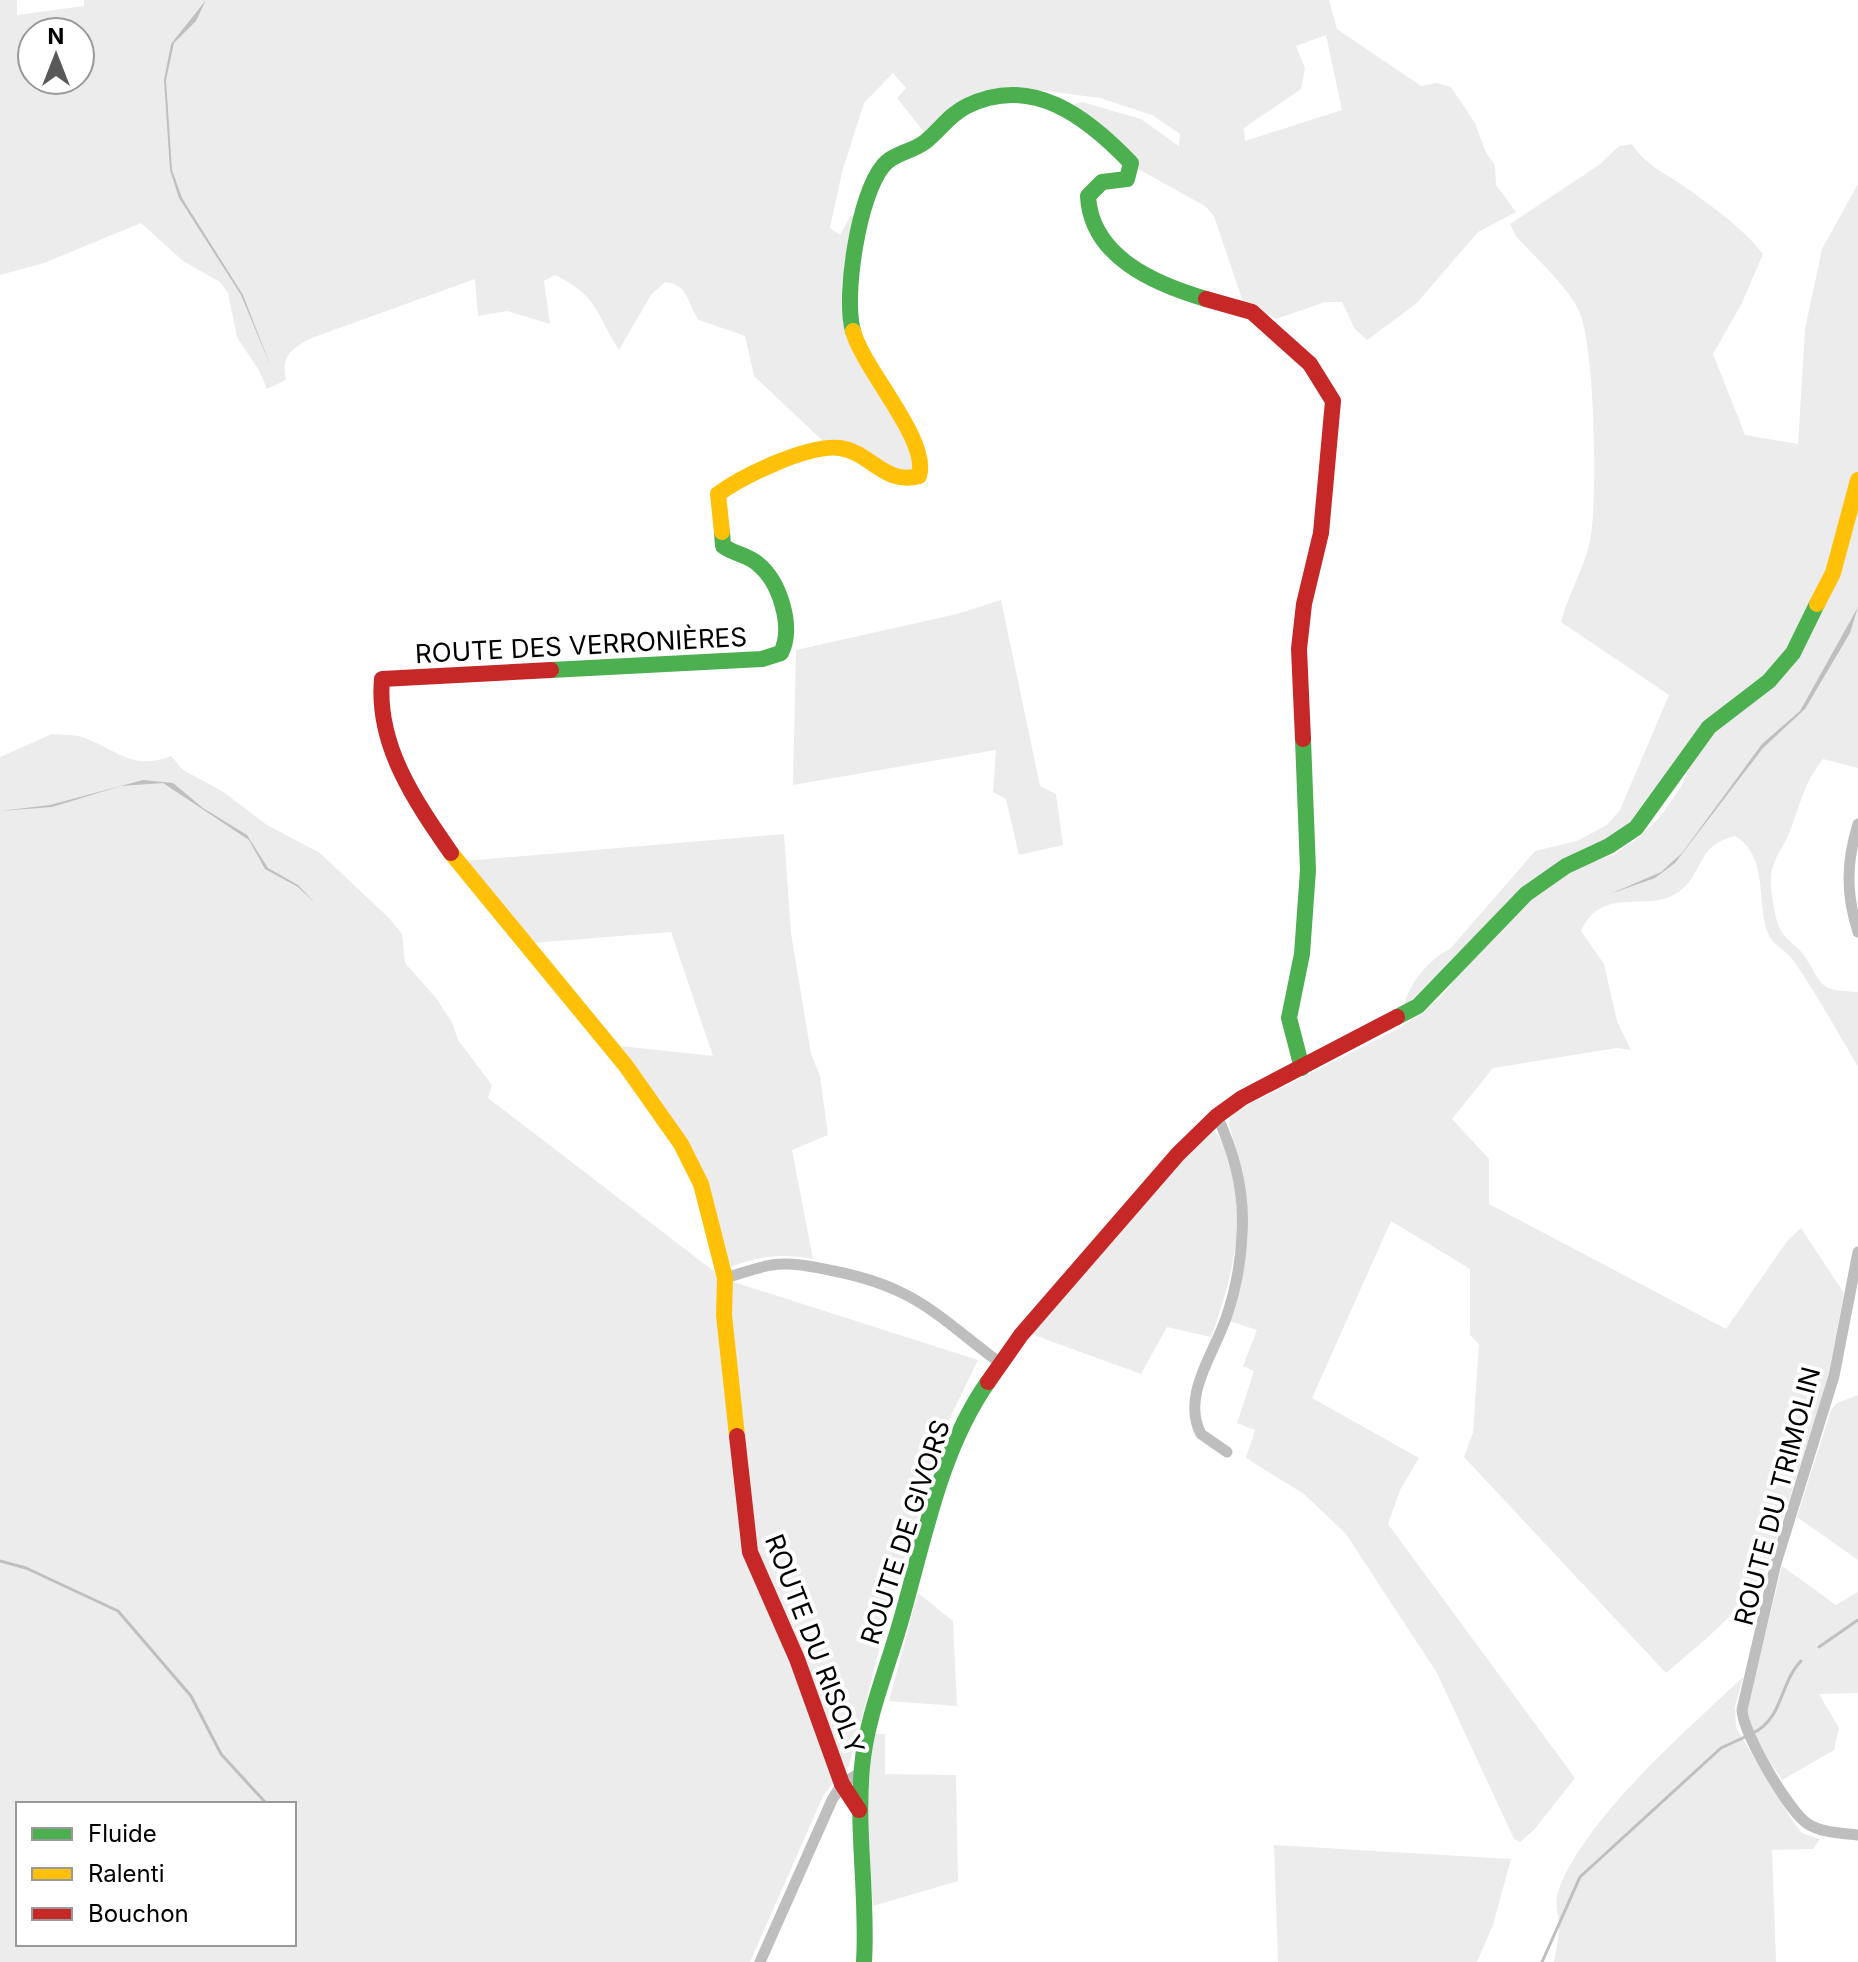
<svg xmlns="http://www.w3.org/2000/svg" width="1858" height="1962" font-family="Inter,sans-serif">
<rect width="100%" height="100%" fill="#fff"/>
<!-- green -->
<path fill="#ececec" fill-rule="evenodd" d="M0,0h17v15l67,-9v-6h1245l8,29 84,57 16,-3 14,4 24,36 11,30 9,12 1,20 20,27 -38,20 -62,72 -49,36 -12,-11 -13,-27h-17l-49,17 -33,-17 -29,-86 -9,-10 -65,-36 -68,-65 10,-3 59,17 38,27 1,-12 -28,-19 -52,-17 -54,-7 -60,4 -58,42 -31,-39 9,-10 -13,-15 -29,30 -22,69 -12,56 10,7 11,-20 5,2 -11,82 69,151v21l-10,2 -80,-31 -70,-66 -9,-40 -46,-16c-13,-17 -9,-35 -34,-38l-14,13 -32,55c-24,-38 -20,-53 -64,-75l-11,6 6,43 -43,-13 -29,5 -3,-37 -166,60c-19,11 -28,18 -23,41l-19,9 -7,-17 -23,-35 -9,-44 -8,-11 -37,-21 -42,-38 -97,40 -44,12zM32,32h48v48h-48zM1326,35l16,75 -97,31 -1,-13 57,-39 4,-21 -9,-22z
M1632,144c16,24 36,30 59,47 24,18 54,39 72,63l-22,51 -28,49 32,81 53,9 7,-115 17,-80 36,-65v584l-35,-9c-18,22 -23,45 -33,72 -6,16 -18,28 -19,46 -1,13 4,43 10,54 5,9 16,15 22,23 22,32 13,36 55,38v75c-21,-36 -41,-73 -65,-107 -7,-10 -21,-15 -25,-27 -12,-31 1,-77 -33,-97 -39,9 -31,37 -55,55 -32,24 -77,-8 -99,40l23,33 13,57 14,29 -14,-2 -124,20 -41,51 37,40v45l237,125 62,-89 13,-12 43,65 -16,84 -59,186c-20,43 -67,79 -103,110l-202,-216 9,-24 6,-89 -9,-9v-66l-79,-48 -79,177 107,60 -19,32 -12,34 187,254 -41,52 -14,12 -6,-3 -77,-166 -91,-139 -42,-40 -58,-36 9,-28 -18,-7 17,-52 -11,-5 14,-36 -28,-9c20,-84 26,-111 0,-196l1,-7 6,-7 162,-82 26,-17 21,-20 42,-56 80,-65 48,-17 22,-15 22,-21 22,-31 18,-41 15,-12 -10,-9 -77,102 -113,68 -110,113c2,-22 26,-50 46,-59l85,-98 42,-10 30,-16 13,-15 49,-115 -108,-73c7,-28 23,-53 29,-81 8,-39 5,-196 -11,-230 -13,-27 -43,-52 -63,-75l-6,-12 89,-59 20,-19z
M1001,600l39,186 16,8 7,51 -44,10 -13,-56 -13,-7 3,-42 -203,35 3,-135 161,-36z
M52,734c11,1 23,0 33,4 33,13 49,33 86,18l12,14 39,21 45,34 53,28 69,65 13,16 3,29 31,35 16,24 6,18 34,45 -4,13 236,181 254,81 -28,58 -53,164 -48,184 -25,28 -74,168h-750v-1205zM18,1804h276v140h-276z
M784,834l7,99 20,121 9,22 8,59 -36,15 21,109c-31,-6 -54,-3 -82,8l-21,-72 -98,-150 101,11 -42,-124 -139,11 -69,-82z
M1215,1131c42,54 18,148 -4,206l-44,-10 -26,47 -110,-40 117,-136 50,-54z
M1858,1395v165l-61,-43 34,-107 6,-7z
M1782,1566l54,39 22,-13v101l-39,1 20,34 -5,22 -52,30 -28,-43 -7,-27z
M918,1593l35,28 4,85 -68,-5z
M1743,1677l-8,30 1,21 56,92 10,13 18,6 -7,10 -41,1 4,112h-222c2,-12 5,-25 5,-37 -1,-13 -5,-22 0,-36 27,-72 128,-159 184,-212z
M872,1734h13v40l71,1 2,106 -85,25 -8,-99z
M1274,1845l237,14 -18,66 -16,37h-199z"/>
<!-- water -->
<path fill="#bfbfbf" d="M206,0l-10,21 -22,22 -8,37 6,90 10,28 61,97 28,72 -30,-72 -62,-97 -9,-28 -6,-90 7,-36z
M1858,607l-8,26 -45,76 -42,39 -88,115 -20,15 -45,16 -61,43 61,-43 51,-22 21,-19 80,-109 38,-33z
M143,780l30,3 30,25 44,27 21,33 30,17 17,18 -17,-16 -33,-18 -16,-29 -86,-57 -42,3 -69,21 -52,4 50,-6z"/>
<g fill="none" stroke-linecap="round" stroke-linejoin="round">
<!-- stream -->
<path stroke="#bfbfbf" stroke-width="3" d="M0,1561l26,7 92,43 73,85 30,58 44,48
M1819,1647l39,-27
M1753,1733c30,-14 27,-51 48,-72
M1542,1962l38,-85 141,-129 26,-12"/>
<!-- street -->
<path stroke="#bebebe" stroke-width="11" d="M1858,824c-12,39 -12,70 0,108
M1217,1116c18,38 28,76 25,118 -1,28 -7,58 -16,84 -12,36 -45,78 -25,116l26,18
M1858,1252l-24,124 -58,187 -34,147c1,23 47,102 66,114 14,9 34,9 50,11
M725,1278c15,-4 32,-11 47,-13 21,-3 42,2 62,6 82,16 103,45 166,92
M760,1962l72,-162 10,-16 18,-11"/>
<!-- fast -->
<path stroke="#4caf50" stroke-width="16" d="M853,331c-10,-35 6,-137 30,-165 10,-13 29,-14 42,-24 14,-11 25,-28 42,-36 65,-32 120,11 164,57l-4,16 -25,3 -14,14c3,61 67,88 118,103
M551,670l211,-11 19,-6c13,-26 -1,-71 -23,-89 -10,-9 -24,-10 -35,-18l-1,-14
M1397,1017l21,-11 108,-112 40,-28 43,-20 27,-18 73,-101 60,-46 24,-28 24,-49
M1302,1068l-13,-50 13,-64 6,-84 -5,-131
M864,1962c4,-65 -8,-130 -2,-195 4,-47 24,-95 37,-140 24,-81 40,-176 89,-245"/>
<!-- slow -->
<path stroke="#ffc107" stroke-width="16" d="M722,532l-4,-38c25,-18 90,-50 122,-46 30,4 45,38 79,28 11,-36 -55,-105 -66,-145
M1817,604l16,-31 25,-93
M451,853l175,213 55,78 20,40 24,94 -1,37 13,121"/>
<!-- jam -->
<path stroke="#c62828" stroke-width="16" d="M1206,299l46,13 58,52 23,37 -12,132 -17,71 -5,45 4,90
M451,853c-36,-52 -75,-108 -69,-174l169,-9
M988,1382l33,-47 157,-181 39,-38 25,-18 155,-81
M737,1436l13,116 47,107 45,125 17,26"/>
</g>
<g text-anchor="middle" dominant-baseline="central" stroke-width="8" stroke-linejoin="round" paint-order="stroke">
<!-- street labels -->
<g font-size="26" fill="#000" stroke="#fff">
<text transform="translate(581 645) rotate(-3)">ROUTE DES VERRONIÈRES</text>
<text transform="translate(1777 1496) rotate(-75)">ROUTE DU TRIMOLIN</text>
<text transform="translate(905 1532) rotate(-72)">ROUTE DE GIVORS</text>
<text transform="translate(815 1644) rotate(69)">ROUTE DU RISOLY</text>
</g>
</g>
<!-- legend -->
<rect x="16" y="1802" width="280" height="144" fill="#ffffff" stroke="#999999" stroke-width="2"/>
<rect x="32" y="1828" width="40" height="12" fill="#4caf50" stroke="#999999" stroke-width="2"/>
<text x="88" y="1842" font-size="24" fill="#000000">Fluide</text>
<rect x="32" y="1868" width="40" height="12" fill="#ffc107" stroke="#999999" stroke-width="2"/>
<text x="88" y="1882" font-size="24" fill="#000000">Ralenti</text>
<rect x="32" y="1908" width="40" height="12" fill="#c62828" stroke="#999999" stroke-width="2"/>
<text x="88" y="1922" font-size="24" fill="#000000">Bouchon</text>
<!-- north arrow -->
<g transform="translate(56 56)"><circle r="38" fill="#ffffff" stroke="#999999" stroke-width="2"/>
<path d="M0-6L14 30L0 20L-14 30Z" fill="#595959"/>
<text y="-12" font-size="22" font-weight="bold" text-anchor="middle" fill="#000000">N</text>
</g>
</svg>
